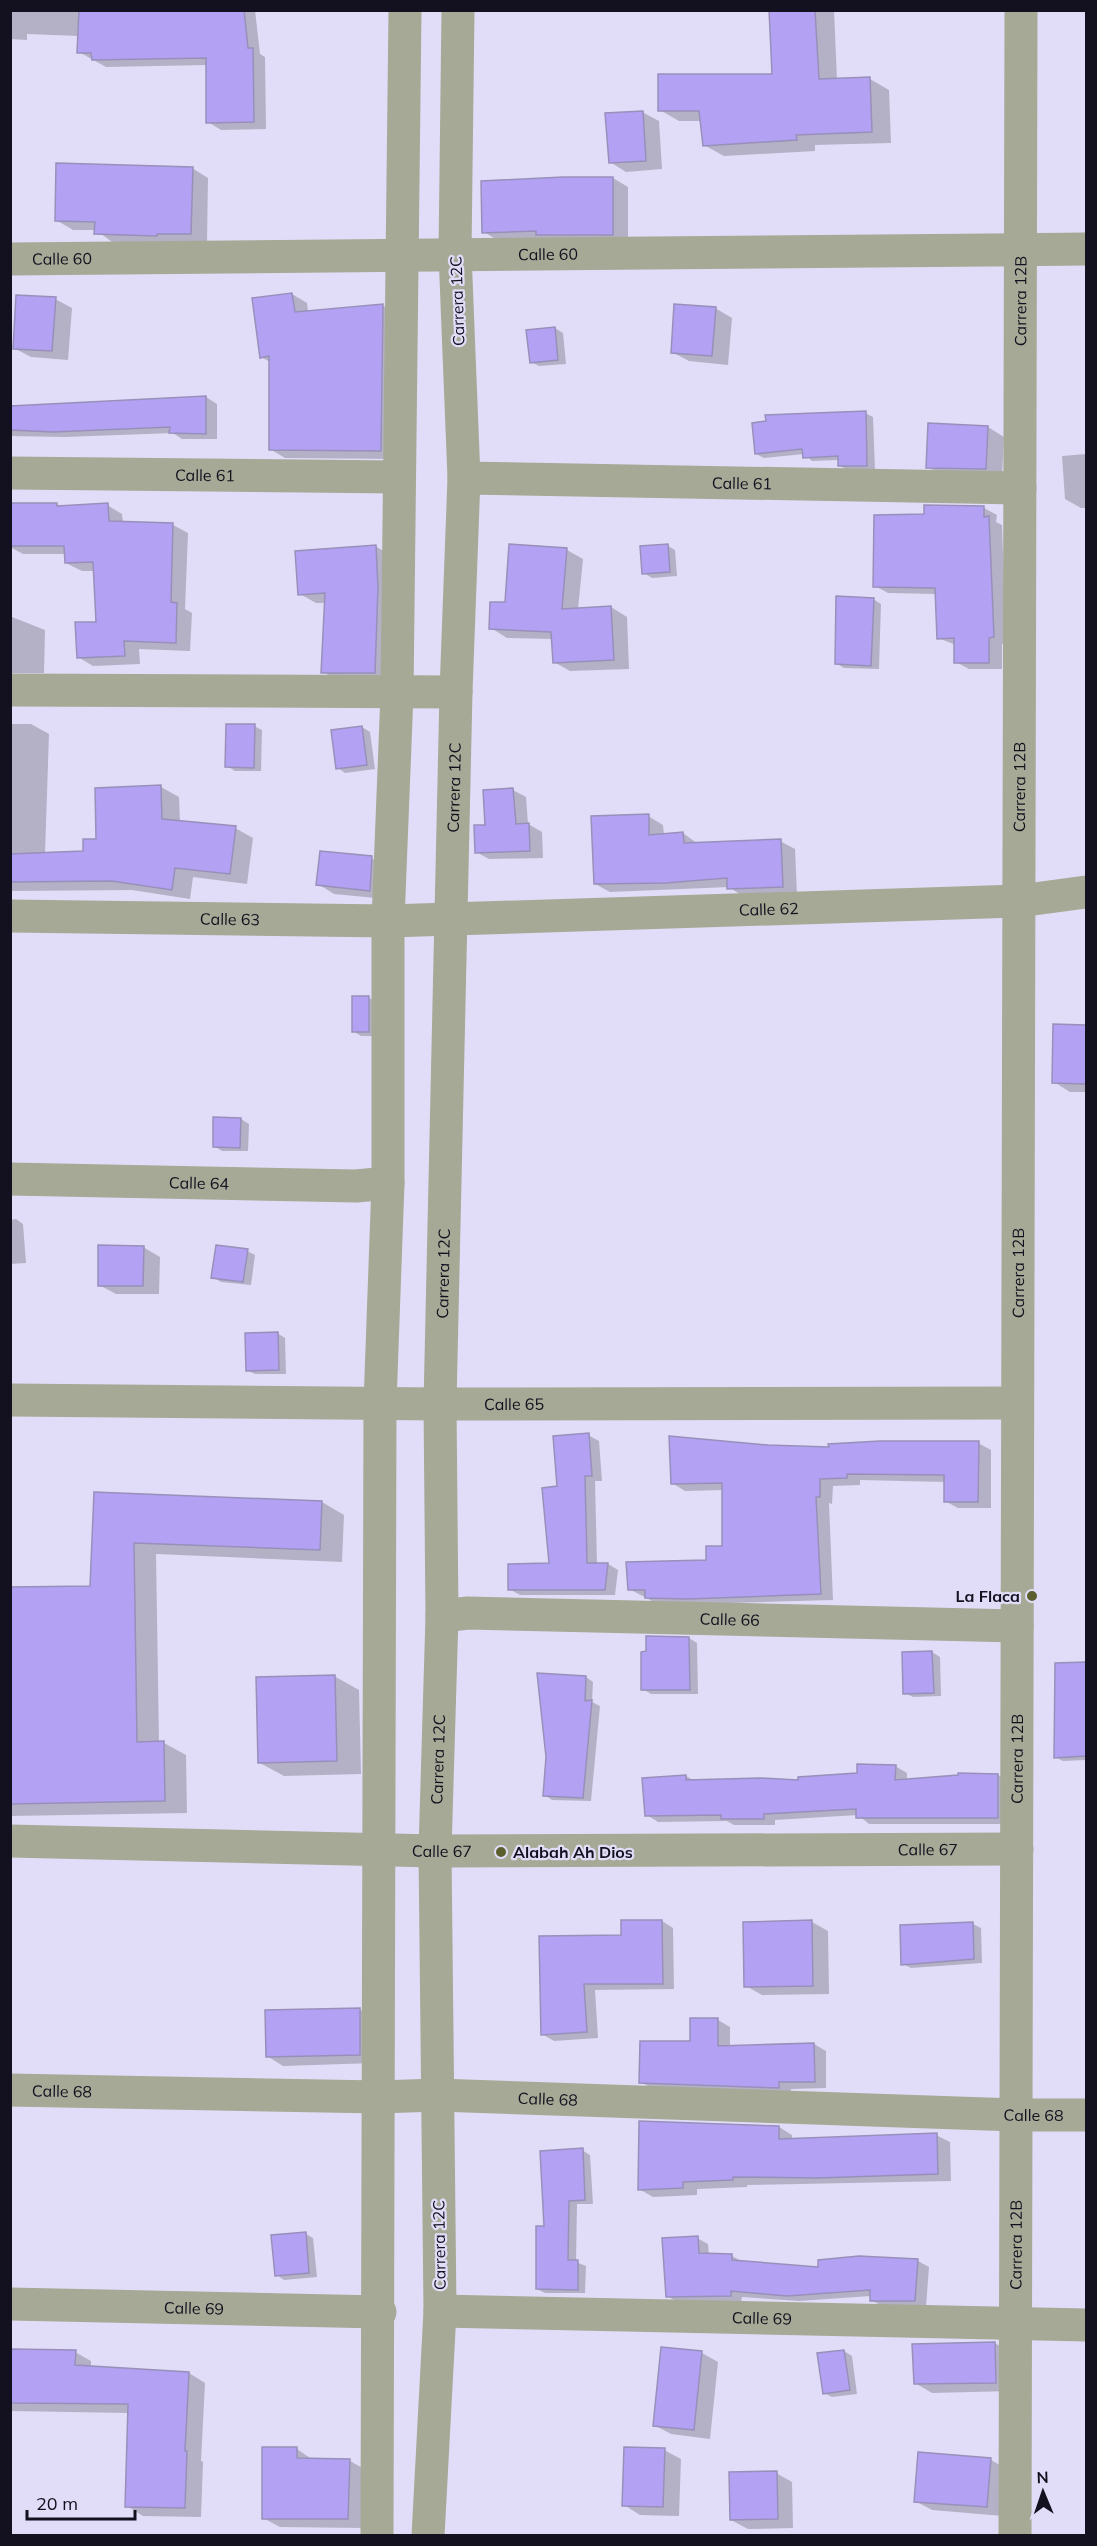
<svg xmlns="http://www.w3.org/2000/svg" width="1097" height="2546" font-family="Mulish,sans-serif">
<rect width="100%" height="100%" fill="#e1ddf8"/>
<!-- shadow -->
<path fill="#0003" d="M10,10h245l5,44 5,3 1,72 -45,1 -13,-8 -1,-57 -101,2 -27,-15v-16l-52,-2v6l-17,-1z
M771,10h63l3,70 33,-1 19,11 2,53 -76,2v6l-91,5 -20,-11 -2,-24h-23l-19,-11 113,-35z
M642,112l17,9 3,48 -36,3 -16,-10z
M192,168l16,10 -1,64h-95l-16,-12h-23l-17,-10z
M613,178l15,9v56l-129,-2 -15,-9z
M292,294l15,9 1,9 74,-7 16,9 -2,145 -111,-1 -15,-9v-87l-9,-5z
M55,299l17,9 -4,52 -37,-3 -17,-9z
M715,308l17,10 -4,47 -39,-4 -17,-9z
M555,328l8,5 3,31 -27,2 -8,-4z
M206,397l11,7v35h-35l-9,-6 -108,4 -55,-1v-29z
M865,413l8,4 2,53h-28l-8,-5v-5l-27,1 -8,-7 -40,4 -8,-4z
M988,427l16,10 -2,40 -58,-1 -16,-9z
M1086,454v54h-5l-16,-9 -3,-43z
M10,504h47l4,3 46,-2 15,9 1,9 50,2 15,8 -3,76 7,4 -2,38 -51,-2 1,15 -47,2 -15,-9 19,-34 -2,-52h-13l-16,-8v-9h-43l-13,-7z
M984,508l13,7 -1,7 6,3 4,119h-4v25h-33l-13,-7v-17l-18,-7 -1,-44 -49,-1 -13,-7 50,-70z
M375,546l17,10 -1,125h-52l-16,-9 3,-69h-10l-16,-9z
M668,546l7,4 2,26 -25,2 -8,-5z
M567,550l16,9 -5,50 33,-2 16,10 2,52 -59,2 -16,-9 -1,-23 -46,-1 -16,-10 15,-24z
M873,599l8,5 -2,65 -35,-1 -8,-5z
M10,603l2,14 33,13 -1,43h-34z
M10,724h21l18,10 -4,120 40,-1 76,-66 18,10 1,25 55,6 18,10 -6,46 -54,-7 -3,22 -58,-9 -122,1z
M254,726l8,4 -1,41h-26l-8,-5z
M362,727l8,5 5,37 -30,4 -7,-5z
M513,790l13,7 2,27 14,8 1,26 -54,1 -13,-7 11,-26z
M648,816l15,9 1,10 19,-2 15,11 82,-3 15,8 2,46 -53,2 -15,-10 -119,5 -15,-8z
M371,858l17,9 -2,32 -52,-5 -16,-10z
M369,998l8,4v34h-16l-8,-5z
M1054,1026h32v66h-16l-16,-10z
M241,1119l8,5 -1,27h-26l-8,-5z
M16,1219l7,5 3,39 -16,1v-44z
M143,1247l17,10 -1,37h-43l-17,-9z
M247,1251l8,4 -4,30 -30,-3 -8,-5z
M277,1333l8,5 1,36h-31l-8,-4z
M588,1435l11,6 3,40h-7l2,83h11l10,6 -3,25h-95l-11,-6 42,-24 7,-77z
M978,1443l13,7v58h-33l-13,-7v-19l-85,-2v5l-27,1 -1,18 -3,-1 4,97 -173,5 -31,-16 78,-27 16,-15v-57l-38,1 -13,-8 96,-36 62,2z
M95,1494l227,8 22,13 -2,47 -186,-8 3,189h5l22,12 1,58 -177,3v-228l82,-1z
M689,1638l8,5 1,51h-47l-8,-5z
M932,1652l8,5 1,39 -28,1 -8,-4z
M1086,1663v97l-23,1 -8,-4 1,-93z
M334,1676l25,14 2,84 -77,2 -24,-13z
M586,1677l7,5 -1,20 8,4 -9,95 -39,-1 -7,-5 2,-38z
M895,1766l12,7v7l91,-5 11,7v42h-140l-11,-9 -83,5v5h-41l-7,-4 -69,1 -11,-7 39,-39 9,5 105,1 59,-8z
M662,1921l11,7 1,61 -79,1 3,48 -44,3 -12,-7 80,-97z
M812,1922l16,9 1,63 -67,1 -16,-9z
M973,1924l8,4 1,35 -71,5 -8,-4z
M359,2009l17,10 -1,44 -92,3 -16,-10z
M718,2020l12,7v20l84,-3 12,7v37l-35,1v5l-138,-5 -12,-7z
M779,2127l13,8v5l144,-5 14,7 1,39 -204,4v2l-50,2v6l-44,2 -14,-8z
M582,2150l8,5 3,49h-16l-1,58 10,4 -1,27h-40l-8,-4 9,-61z
M306,2234l7,4 4,39 -33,3 -7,-5z
M697,2238l11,6 1,11 23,1 11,6 77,6 98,-7 11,6 -3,40 -44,-1 -11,-6v-4l-72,5 -57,-4 -1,5h-63l-11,-6z
M995,2343l16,10 1,38 -80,2 -17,-10z
M10,2351l65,1 16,9v6l98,6 16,10 -4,78 2,1 -2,55 -58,-1 -16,-10 2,-93 -119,-2z
M844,2351l8,5 5,38 -25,3 -8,-4z
M702,2353l16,9 -8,77 -39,-5 -17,-9z
M297,2449l16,11 37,1 16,9 -2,58 -84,-1 -17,-9z
M664,2450l17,9 -2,57 -39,-1 -16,-10z
M991,2460l16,9 -4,47 -71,-6 -17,-9z
M776,2473l16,9 1,46 -45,1 -17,-9z"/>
<!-- building -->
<path fill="#b3a1f3" stroke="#9890bb" stroke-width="1.5" d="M79,10h165l4,38h5l1,74 -48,1v-65l-114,2 -1,-7h-14z
M769,10h46l4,69 51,-2 2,55 -76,3 1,5 -94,6 -4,-35h-41v-37h114z
M643,111l3,50 -37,2 -4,-50z
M56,163l137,4 -2,67h-34v2l-63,-2 1,-12 -40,-1z
M563,177h50v58h-77v-4l-54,2 -1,-52z
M292,293l3,19 88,-8 -2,147 -112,-1v-94l-9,2 -8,-60z
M16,295l40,2 -4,54 -39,-2z
M674,304l42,3 -4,49 -41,-3z
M555,327l3,33 -28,3 -4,-33z
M206,396v38l-37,-1 1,-6 -117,5 -43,-2v-24z
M866,411l1,55h-29v-10l-35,2 -1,-9 -47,5 -3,-31 14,-2 -1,-6z
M928,423l60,3 -2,43 -60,-1z
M10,503h47v3l51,-3 1,18 64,2 -2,79 6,1 -1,40 -52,-2 1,15 -48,2 -2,-36h21l-3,-60 -28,1 -1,-17h-54z
M924,505l60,1v11l5,-1 5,121 -5,1v25h-35v-25l-17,1 -2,-51 -62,-1 1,-72 50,-1z
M509,544l58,4 -5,61 49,-3 3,54 -61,3 -2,-31 -62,-3 1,-27h15z
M668,544l2,28 -28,2 -2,-28z
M376,545l2,42 -3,86h-54l4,-80 -27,2 -3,-44z
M836,596l38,2 -3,68 -36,-2z
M226,724h29l-1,44 -29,-1z
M362,726l5,39 -31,4 -5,-39z
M161,785l1,34 74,7 -6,48 -55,-6 -3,22 -60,-9 -102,1v-28l73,-3v-12h13l-1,-51z
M513,788l3,36 13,-1 1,28 -55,2 -1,-28h11l-2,-35z
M649,814v21l34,-3 1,11 97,-4 2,48 -56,2v-11l-62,5 -71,1 -3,-68z
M320,851l52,5 -2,35 -54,-6z
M352,996h17v36h-17z
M1053,1024l33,1v59l-34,-1z
M213,1117l28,1 -1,30 -27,-1z
M98,1245l46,1 -1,40h-45z
M216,1245l32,4 -5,33 -32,-4z
M278,1332l1,38 -33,1 -1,-38z
M589,1433l3,43h-7l2,87h21l-3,27h-97v-26l41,-1 -7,-75 15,-2 -4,-50z
M669,1436l99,9 61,2 -1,-3 52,-3h99l-1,61h-34v-27l-97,-1v4l-27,1v18h-4l5,97 -133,5 -43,-1v-8h-17l-2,-28 80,-2v-14h16v-63l-51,1z
M94,1492l228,9 -2,49 -186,-7 3,199 27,-1 1,60 -155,3v-217l80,-1z
M646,1636l43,1 1,53h-49v-38l5,-1z
M932,1651l2,42 -31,1 -1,-42z
M1086,1662v94l-32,2 1,-95z
M537,1673l49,3 -1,25 7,-1 -9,98 -40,-2 3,-39z
M335,1675l2,86 -79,2 -2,-86z
M857,1764l39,1 -1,15 63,-5v-2l40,1v44h-142v-9l-92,5v5h-43v-4l-76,1 -3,-38 44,-3v5l74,-2 38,2v-3l59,-4z
M621,1920h41l1,64h-79l3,48 -46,3 -2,-99 82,-1z
M812,1920l1,66 -69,1 -1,-65z
M973,1922l1,37 -73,6 -1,-40z
M360,2008v47l-94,2 -1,-47z
M690,2018h28v28l96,-3 1,39h-36v6l-140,-5 1,-42h50z
M639,2121l140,5v13l158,-6 1,41 -120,4 -85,-1v3l-50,2v6l-45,2z
M583,2148l2,52 -16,1 -1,59h10v30l-42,-1v-63h8l-4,-75z
M306,2232l3,41 -34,3 -4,-41z
M698,2236l1,17 33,1v6l86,7v-7l41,-4 59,3 -3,42h-45v-11l-83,6 -56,-5v5l-65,1 -4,-59z
M995,2342l1,41 -82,1 -2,-40z
M661,2347l41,4 -8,79 -41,-4z
M10,2349l66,1 -1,15 114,7 -4,79h2l-2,57 -60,-1 3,-103 -118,-1z
M844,2350l6,40 -27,4 -6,-41z
M262,2447h35v11l53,1 -2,60h-86z
M624,2447l41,1 -2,59 -41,-1z
M918,2452l73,6 -4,49 -73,-5z
M777,2471l1,48 -48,1 -1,-48z"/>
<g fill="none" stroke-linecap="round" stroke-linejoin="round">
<!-- minor -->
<g stroke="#a6a995" stroke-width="33">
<path id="s1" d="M10,259l1076,-10"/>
<path id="s2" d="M10,473l389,4"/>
<path id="s3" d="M464,478l556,10"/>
<path d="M10,690l446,2"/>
<path id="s4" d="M10,916l378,5 631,-20 67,-9"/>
<path id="s5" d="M10,1179l346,7 32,-3"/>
<path id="s6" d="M10,1400l430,4 577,-1"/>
<path id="s7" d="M442,1616l26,-3 549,13"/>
<path id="s8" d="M10,1841l425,10 582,-2"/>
<path id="s9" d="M10,2090l369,7 58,-2 579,20h70"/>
<path id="s10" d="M10,2304l370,8"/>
<path id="s11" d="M440,2311l646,14"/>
<path d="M377,2536l3,-1132 8,-221v-262l9,-227 8,-684"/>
<path id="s12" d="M428,2536l12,-225 -5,-460 7,-235 -2,-212 16,-712 8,-214 -9,-225 3,-243"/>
<path id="s13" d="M1015,2536l6,-2526"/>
</g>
</g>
<!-- markers -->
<g fill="#5b5f2d" stroke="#e1ddf8" stroke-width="2">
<circle cx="1032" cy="1596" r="6"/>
<circle cx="501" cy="1852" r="6"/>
</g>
<g text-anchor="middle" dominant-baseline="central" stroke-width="4.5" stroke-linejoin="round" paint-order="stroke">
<!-- street labels -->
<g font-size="16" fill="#13101f" stroke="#e1ddf8">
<text stroke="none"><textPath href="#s1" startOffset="538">Calle 60</textPath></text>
<text stroke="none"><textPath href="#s1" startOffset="52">Calle 60</textPath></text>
<text transform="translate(457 301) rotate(-92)">Carrera 12C</text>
<text stroke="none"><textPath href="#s13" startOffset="2235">Carrera 12B</textPath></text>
<text stroke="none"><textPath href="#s2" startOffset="195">Calle 61</textPath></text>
<text stroke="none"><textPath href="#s3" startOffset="278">Calle 61</textPath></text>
<text stroke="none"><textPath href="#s12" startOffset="1749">Carrera 12C</textPath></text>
<text stroke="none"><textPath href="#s13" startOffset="1749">Carrera 12B</textPath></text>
<text stroke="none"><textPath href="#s4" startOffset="759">Calle 62</textPath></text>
<text stroke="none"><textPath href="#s4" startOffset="220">Calle 63</textPath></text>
<text stroke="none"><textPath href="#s5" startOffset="189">Calle 64</textPath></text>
<text stroke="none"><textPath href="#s12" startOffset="1263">Carrera 12C</textPath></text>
<text stroke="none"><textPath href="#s13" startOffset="1263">Carrera 12B</textPath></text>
<text stroke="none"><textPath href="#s6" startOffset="504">Calle 65</textPath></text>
<text stroke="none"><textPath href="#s7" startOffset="288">Calle 66</textPath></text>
<text stroke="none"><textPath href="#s12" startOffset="777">Carrera 12C</textPath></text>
<text stroke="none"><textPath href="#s13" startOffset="777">Carrera 12B</textPath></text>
<text stroke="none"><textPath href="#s8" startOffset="918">Calle 67</textPath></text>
<text stroke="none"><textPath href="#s8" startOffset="432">Calle 67</textPath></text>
<text stroke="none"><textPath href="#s9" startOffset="52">Calle 68</textPath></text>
<text stroke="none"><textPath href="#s9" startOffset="538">Calle 68</textPath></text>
<text stroke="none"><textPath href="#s9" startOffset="1024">Calle 68</textPath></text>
<text transform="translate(439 2245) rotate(-91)">Carrera 12C</text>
<text stroke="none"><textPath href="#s13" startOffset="291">Carrera 12B</textPath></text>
<text stroke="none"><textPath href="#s10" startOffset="184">Calle 69</textPath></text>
<text stroke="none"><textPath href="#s11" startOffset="322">Calle 69</textPath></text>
</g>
<!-- poi labels -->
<g font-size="16" font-weight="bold" fill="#13101f" stroke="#e1ddf8" text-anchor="end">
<text x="1020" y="1596">La Flaca</text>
<text x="513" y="1852" text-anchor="start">Alabah Ah Dios</text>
</g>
</g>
<!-- border -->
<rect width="1097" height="2546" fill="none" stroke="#13101f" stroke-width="24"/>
<!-- north arrow -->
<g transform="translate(1043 2492) rotate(358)" stroke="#e1ddf8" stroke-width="4.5" paint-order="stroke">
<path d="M0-4.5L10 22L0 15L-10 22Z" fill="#13101f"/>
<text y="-9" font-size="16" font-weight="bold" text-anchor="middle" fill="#13101f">N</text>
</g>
<!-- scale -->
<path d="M27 2510v9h108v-9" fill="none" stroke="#13101f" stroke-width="3"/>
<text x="36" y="2510" font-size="18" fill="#13101f" stroke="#e1ddf8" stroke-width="4.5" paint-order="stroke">20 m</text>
</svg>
